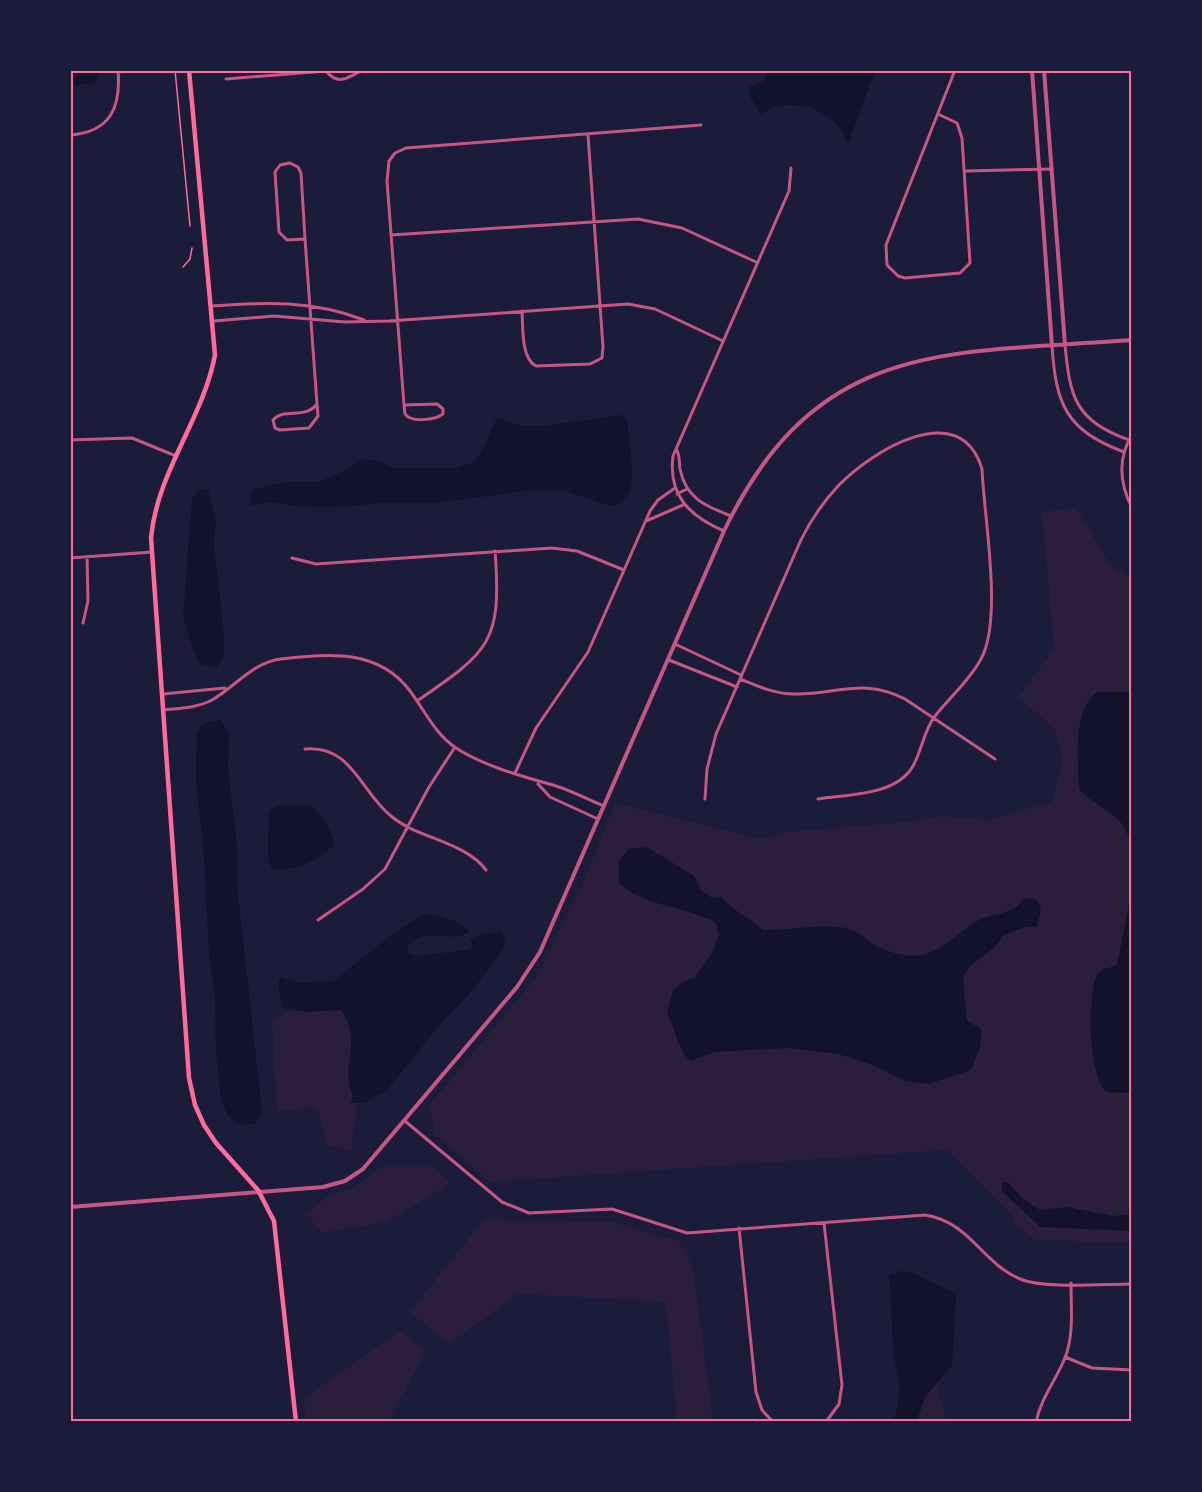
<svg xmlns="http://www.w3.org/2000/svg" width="1202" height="1492" font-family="'Work Sans',sans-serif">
<rect width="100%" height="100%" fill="#1b1b3a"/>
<!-- green -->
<path fill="#2a1e3b" d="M1076,508l37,61 18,8v666l-95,-3 -24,-19 2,-4 -66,-67 -458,32 -55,-48 -6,-28 108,-130 44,-88 34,-85 146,36 23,-7 120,-10 40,-6 45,4 62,-18c8,-22 16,-47 5,-69 -4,-10 -29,-27 -38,-35l36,-50 -12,-136z
M341,1010c3,5 8,12 9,18 7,22 -8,46 3,68l-3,6 7,2 -6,47 -23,-5 -11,-38 -40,3 -5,-90 18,-10z
M384,1165h49l17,19 -64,38 -65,11 -14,-20 24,-20 21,-4z
M484,1219l129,3 66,19 14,27 20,153h-36l-11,-119 -148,-8 -69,50 -39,-32z
M400,1331l26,20 -38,70h-82l-2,-23z
M939,1380l-1,12 9,29 -29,1 7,-25z"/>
<!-- water -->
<path fill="#12122b" d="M71,70l29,1 -6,12 -23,3z
M770,71h105l-27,73c-12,-34 -55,-51 -87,-30l-12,-19 2,-5 -3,-4 4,1 11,-6z
M623,415c8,8 10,61 8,73 -1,5 -7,11 -10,15l-11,3 -47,-16 -38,1 -90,12h-57l-37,4h-34l-39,-5 -17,4 -1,-12 4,-5 34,-7h31l24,-11 18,-12 19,2 14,7h64l15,-6 9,-11 15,-33 25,8h22z
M201,489l7,1 8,31 -2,23 10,92v19l-7,12 -17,-3 -4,-6 -13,-41 9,-118z
M1096,692h35v155c-6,-37 -31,-34 -52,-58 -1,-31 -7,-74 17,-97z
M221,720l8,15 -1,31 9,81 1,48 24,216 -7,12 -11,2 -9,-2 -9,-11 -5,-14 -5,-44 -1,-60 -6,-39 -5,-100 -8,-76 1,-44 3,-8 10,-5z
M309,805c12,8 24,25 25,40 -18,17 -37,25 -62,25l-4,-14 1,-46 11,-4z
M647,847l47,29 7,14 11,8 9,-1c13,14 28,21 42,33 27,1 54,-7 83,-2 12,3 18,10 27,16 12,8 35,14 49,11 22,-5 39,-26 59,-36 19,-8 30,-3 44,-21l11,1 5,10 -4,18h-12l-22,9 -9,12 -24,18 -7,11 4,44 14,8v16l-10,25 -43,14 -23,-3 -32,-16 -35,-11 -49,-6 -75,4 -24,9c-14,-15 -14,-31 -23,-48l6,-23 10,-8 12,-5 17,-24 7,-18 -4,-13c-28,-15 -75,-17 -96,-39v-22l10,-12z
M1131,894v199l-24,-1c-19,-12 -20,-98 -10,-117 4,-7 14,-7 20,-10z
M423,914c14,0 37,6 46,18 -18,12 -47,-6 -61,14l-1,7 7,3 55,-6 4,-5 -3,-6 12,-5 19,-2 4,6 -2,11 -27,37 -38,41 -51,63 -23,13h-14l3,-7c-14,-29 11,-53 -12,-86l-35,2 -24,-5 -4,-24 2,-6 20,6 34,-2 58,-47z
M1002,1182h6l13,15 19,13 28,-3 46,9 17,-2v17l-91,-4 -38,-36z
M900,1271l13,2 43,21 -4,71 -27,32 -9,24h-22l6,-30 -6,-35 -5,-80z"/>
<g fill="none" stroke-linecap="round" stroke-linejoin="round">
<!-- path -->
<path stroke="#ff6b9d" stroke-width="1.5" d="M175,70l15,156
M183,267l7,-8 2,-11"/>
<!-- minor -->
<path stroke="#c65784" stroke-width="3" d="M326,71c12,15 22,7 36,-1
M226,79l100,-8
M940,115l17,8 5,15 8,125 -10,10 -55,5 -7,-2 -11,-11 -1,-20 69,-175
M70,135c41,-3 51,-28 48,-65
M290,163l8,4 3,6 4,66 -18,1 -8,-8 -4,-60 5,-7z
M966,171l86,-2
M391,235l247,-16 44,9 74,34
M305,239l12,165
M212,306c53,-4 101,-6 152,14
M522,311c1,15 -1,48 14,55l54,-2 12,-6 1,-11 -15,-212
M214,321l60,-5 71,6 44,-1 239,-17 27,5 68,32
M1065,345c5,53 10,75 64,95
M1052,346c4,59 14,84 72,106
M317,404l1,12 -9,12 -29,2 -5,-2 -2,-8c11,-13 32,0 44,-16z
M404,405l33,-1 6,5v5c-8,6 -32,9 -38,0l-1,-9 -17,-224 2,-20 6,-8 11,-5 295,-23
M1132,435c-15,24 -12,49 0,73
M70,440l62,-2 44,18
M677,450c3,7 2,13 3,19 6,30 26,37 51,47
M677,494l10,-5
M646,521l37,-16
M724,531c-35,-15 -56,-36 -51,-75l116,-265 2,-23
M70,558l82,-6
M292,558l24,6 236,-16 25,3 47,19
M83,623l5,-22 -1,-44
M675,644l66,31
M669,660l68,27
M740,679c18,7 34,15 54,15 42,1 69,-17 111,5l90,60
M163,694l62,-6
M417,701c73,-50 85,-59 78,-150
M163,710c17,-2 34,-2 49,-10 23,-13 41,-38 69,-41 47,-6 98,-10 129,32 15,20 25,43 46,57 28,18 65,28 97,37 17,5 34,14 51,21
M305,749c47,-4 55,42 86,67 27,23 73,25 95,54
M515,773l21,-45 52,-76 62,-141 8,-11 17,-12
M538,784l12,13 48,22
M705,799l2,-30 9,-35 84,-192c10,-21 23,-40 39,-57 33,-34 121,-89 143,-16 2,49 21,150 -1,190 -11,21 -31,38 -46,57 -11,14 -13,34 -22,50 -17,30 -65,28 -95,33
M318,920l45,-31 22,-20 44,-82 26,-40
M405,1121l97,81 27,11 83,-4 75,24 238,-18c45,7 57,48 95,64 25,10 82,5 112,5
M824,1223l18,162 -3,19 -13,18
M739,1228l17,164 6,18 11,12
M1065,1357l27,11 40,2
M1036,1422c5,-24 20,-42 29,-64 9,-23 6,-50 6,-75"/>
<!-- tertiary -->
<path stroke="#c65784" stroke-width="4" d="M1032,70l20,276
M1044,70l21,275
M70,1207l253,-20 22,-6 18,-12 154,-182 23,-35 184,-421c93,-193 221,-177 408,-191"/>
<!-- secondary -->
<path stroke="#ff6b9d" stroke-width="4.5" d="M189,70l26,285c-12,64 -58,117 -64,183l38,540 6,27 9,20 12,18 42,47 16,31 22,201"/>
</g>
<!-- border -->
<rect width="1202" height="1492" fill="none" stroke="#1b1b3a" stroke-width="144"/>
<rect x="72" y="72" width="1058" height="1348" fill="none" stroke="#ff6b9d" stroke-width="2"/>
</svg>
